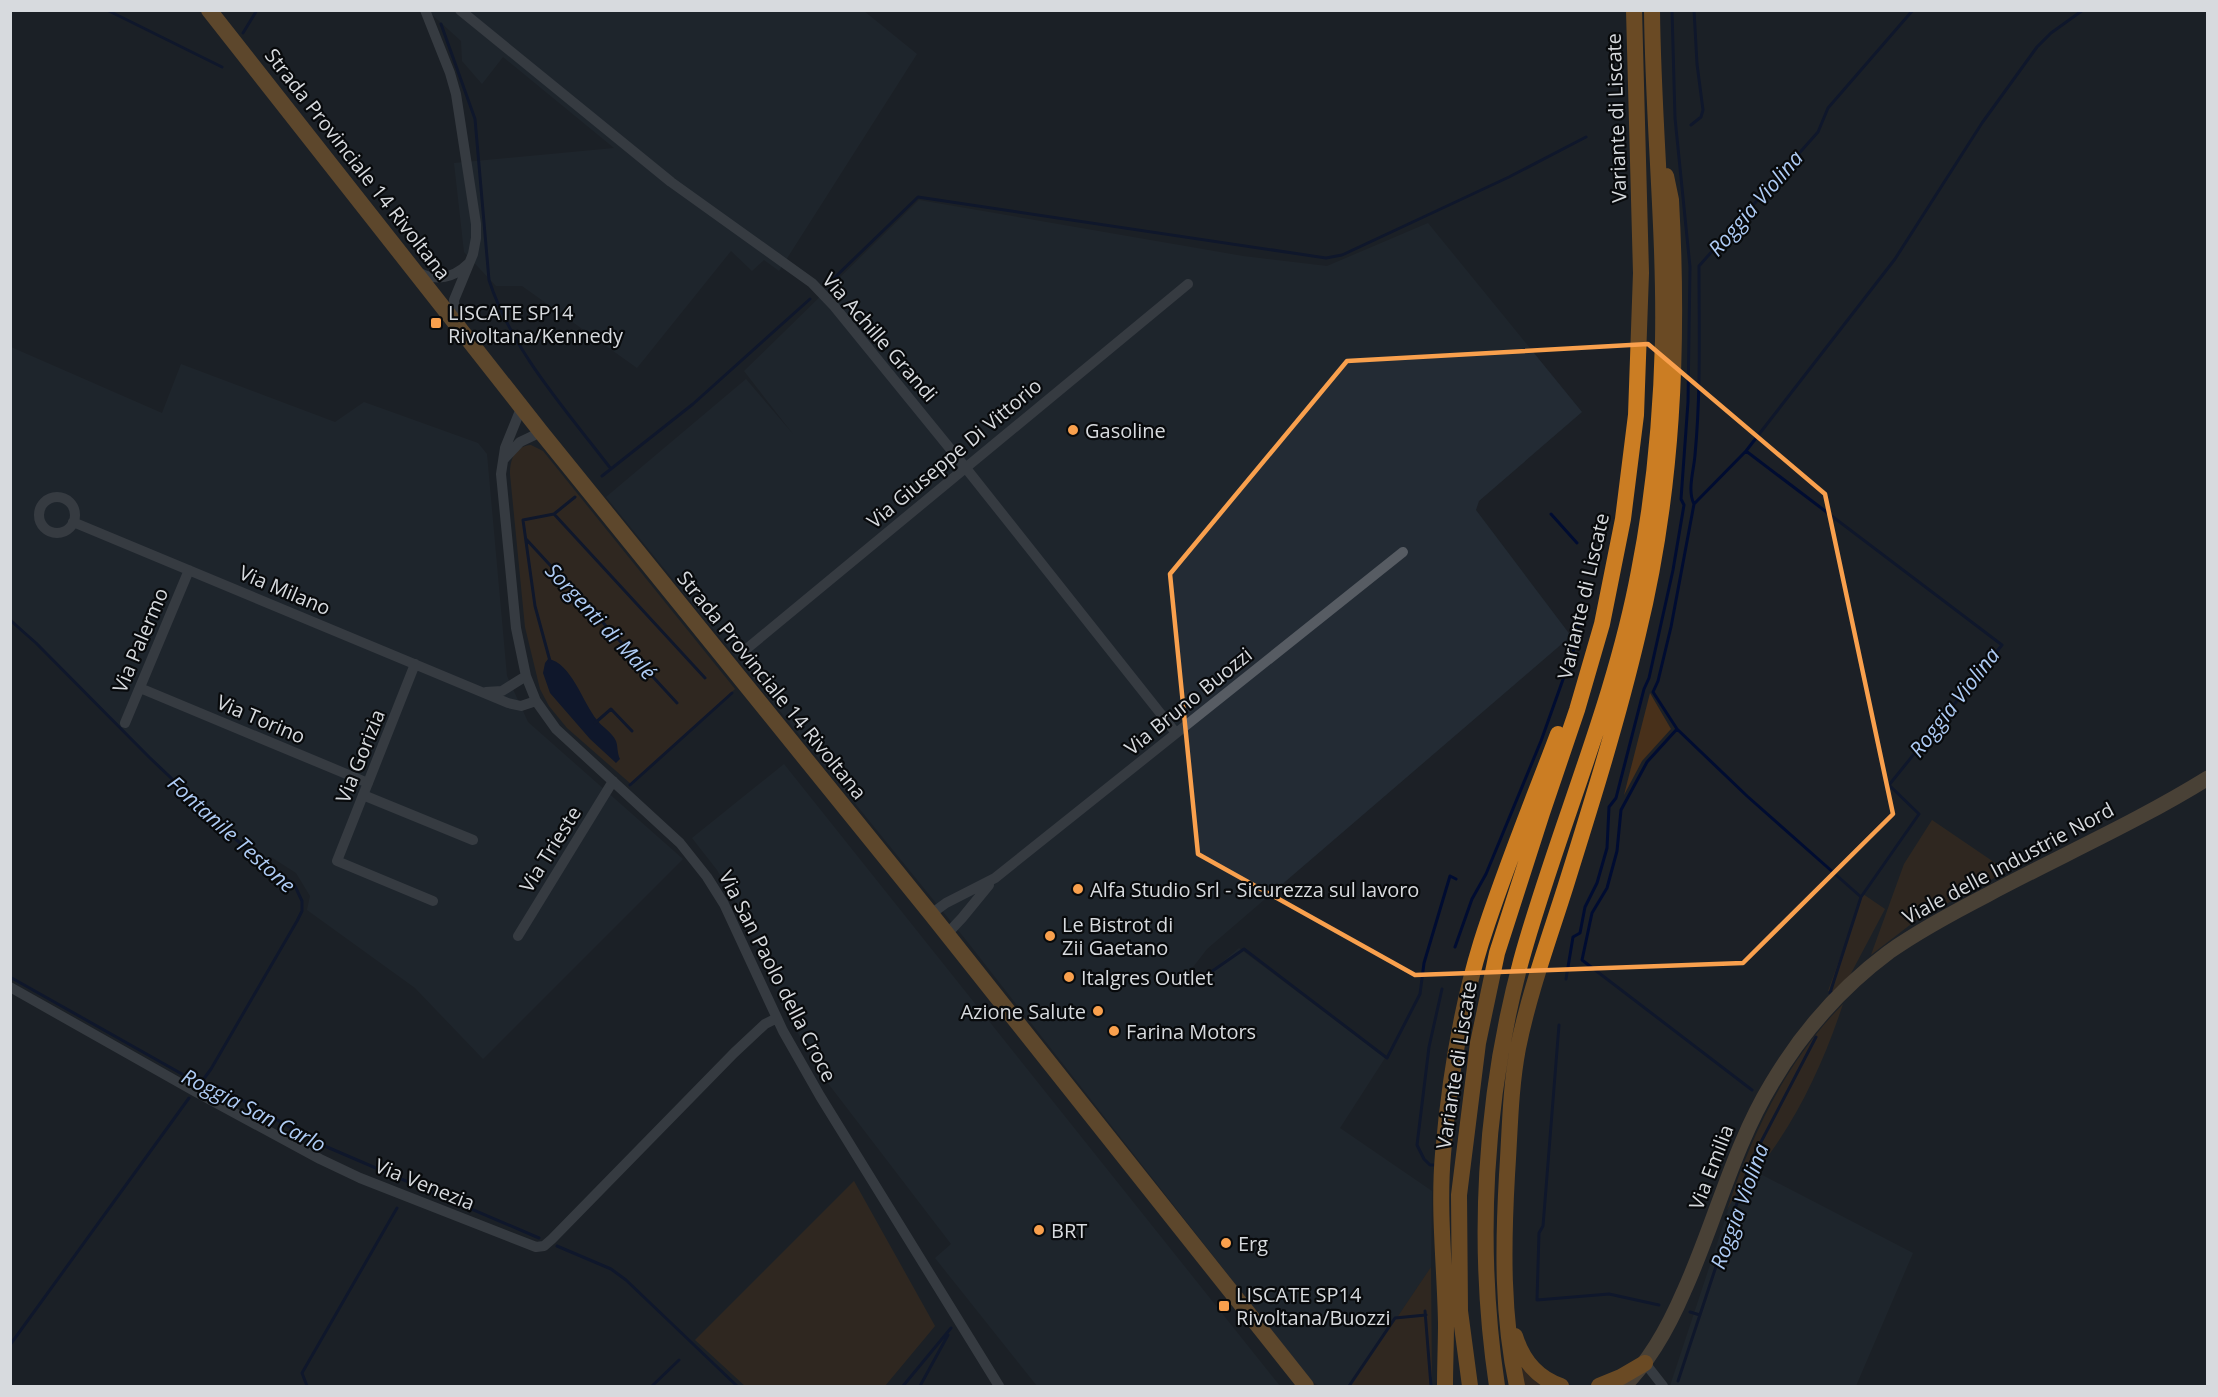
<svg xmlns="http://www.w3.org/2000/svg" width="2218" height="1397" font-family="'Open Sans',sans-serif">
<rect width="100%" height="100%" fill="#1c2026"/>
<!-- built -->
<path fill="#232b34" d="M428,11h436l53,43 -138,217 -15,-11 -12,11 -21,-20 -94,117 -115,-82h-26l-32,-34 -10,-89 160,-15 -111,-91 -21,27 -20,-23 -1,-20z
M919,200l324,56 84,10 101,-43 154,189 -103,89 -3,9 95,126 -364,313 -17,22 9,11 40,-34 146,110 -45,70 92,63 -1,76 -80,119h-31l-8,-4 -346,-442 -360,-443 140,-118 47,55 -49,-63z
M11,347l151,66 19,-49 154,58 29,-20 114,41 9,11 20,222 21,46 155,137 -200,200 -68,-71 -108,-78 3,-14 -14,-23 -25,-16 -5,7 -97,-88 -158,-158z
M784,764l496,622h-243l-102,-128 16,-14 -124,-162 -33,-56 -60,-127 -17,-29 -25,-32z
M1743,1165l170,88 -57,133h-186z"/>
<!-- green -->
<path fill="#48301a" d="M531,445l12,6 192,238 -104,95 -64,-56 -18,-22 -9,-17 -15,-62 -15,-153c0,-15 5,-28 21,-29z
M1650,693l21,36 -29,32 -18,34z
M1932,820l75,51 -92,50 -44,34 33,-91z
M1863,894l22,15 -37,70 -14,12h-6z
M1843,1004c-20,60 -45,114 -84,164l-8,-2 -24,44c25,-77 59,-148 116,-206z
M854,1181l81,145 -50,60h-140l-50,-46z
M1431,1267l1,119h-81z
M1519,1359l27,27h-23z"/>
<!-- water -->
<path fill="#000c31" d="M548,659c23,3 35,44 49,61 5,7 15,12 19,21 2,5 1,12 4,18l-4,4 -26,-24 -40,-46 -7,-20 2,-10z"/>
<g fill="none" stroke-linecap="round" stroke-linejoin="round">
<!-- stream -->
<path stroke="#000c31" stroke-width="3" d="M107,10l115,57
M441,24l34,95 14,161c23,71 77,130 122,189
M243,33l14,-23
M1691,125l10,-8 2,-7 -6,-46 -3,-54
M828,284l90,-87 408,61 16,-3 167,-78 77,-40
M1746,451l256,194 -113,140 30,29 -58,83 -31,96
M602,476l91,-72 117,-105
M1694,504l52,-53 149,-192 87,-136 55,-76 14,-14 32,-23
M554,514l151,164
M1551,514l26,29
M526,539l151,164
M1589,555v2
M10,620l26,23 113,114 83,79 37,32 25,16 8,17v10l-5,10 -86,148 -11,15
M550,661l-15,-55 -12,-86 31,-6 21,-17
M595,723l16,-14 21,22
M1677,729l-30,33 -26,48 -4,41 -10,37 -15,25 -10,47 170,130
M630,785l102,-92
M1861,897l-114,-101 -70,-67 -24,-37 5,-11 13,-54 23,-123c-7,-14 0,-34 1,-49 6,-63 4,-126 4,-189l119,-134 10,-24 85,-98
M1455,947l17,-48 14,-25 55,-133 35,-98 3,-24 6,-4
M1211,972l33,-23 143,109 33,-64 4,-31 26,-87 6,3
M10,977l195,110h14l101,57 219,94
M1566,979l7,-42 7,-4 5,-26 12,-24 10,-35 2,-41 7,-9 28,-109 5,-11 24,-108 11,-65 -3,-6 7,-97 2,-135 -15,-149 -3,-108
M1559,1025l-16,201 -4,7 -2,67 72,-6 50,11
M1436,1165h-6l-6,-6 -7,-14 12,-98 13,-58
M557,1246l54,23 15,11 111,106
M1425,1311l6,75
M1690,1312l10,3
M10,1345l179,-247
M1678,1381l73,-220 65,-124
M307,1386l-5,-13 95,-165
M652,1386l27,-26
M903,1386l48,-58
M920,1386l28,-51
M1349,1386l46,-68 31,-3"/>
<!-- minor -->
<path stroke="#575c63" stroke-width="10" d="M425,10l25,63 6,21 20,130v14l-3,16 -19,46 1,20
M460,10l211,172 141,101 22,23 131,161 211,266
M418,272c18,10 36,6 51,-9
M522,406l-17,42 -4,26 15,154 10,48 10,25 20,28 124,114 27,34 17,27 59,127 37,65 179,290
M504,459l16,-17 21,-10
M39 515a18 18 0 1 1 36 0a18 18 0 1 1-36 0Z
M73,522l435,181 13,3 15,-5
M744,651l444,-367
M415,664l-78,197 96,40
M140,688l228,95
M486,692l16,-1 24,-15
M125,723l64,-153
M363,795l110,45
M931,914l15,-11 49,-25 408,-326
M947,934l15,-16 27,-33
M518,936l95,-155
M10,987l184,104 126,68 40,19 176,69 8,-1 8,-7 182,-186 31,-29 12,-6
M1645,1363l18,23"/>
<!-- secondary -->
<path stroke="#82684b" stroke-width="15" d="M1624,1386c27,-26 45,-60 60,-95 31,-68 49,-144 88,-208 30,-51 70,-96 117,-131 31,-22 65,-40 98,-57 73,-39 150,-73 221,-117"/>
<!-- primary -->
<path stroke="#ae7533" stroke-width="16" d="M209,10l332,422 390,482 375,472"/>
<!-- trunk -->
<path stroke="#cb7d23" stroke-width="16" d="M1515,1336c7,23 22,42 46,50
M1445,1386c0,-21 1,-42 1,-63 -1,-57 -8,-112 -3,-169 6,-70 17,-143 38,-211 22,-70 51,-140 77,-209
M1470,1386l-10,-75 -1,-116 19,-152 19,-90 45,-140 35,-103 25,-86 21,-105 13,-104 5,-142 -7,-263
M1497,1386c-21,-140 -13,-287 24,-425 36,-131 93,-256 118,-390 15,-76 22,-153 24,-230 2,-110 -10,-220 -11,-331
M1517,1386c-15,-70 -14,-140 -10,-211 3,-43 3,-85 11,-127 11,-55 31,-109 48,-163 26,-83 52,-166 72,-251 35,-143 41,-287 33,-434l-5,-24
M1599,1386l22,-9 24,-14"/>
</g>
<!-- marked area -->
<path d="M0 0H2218V1397H0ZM1648,344l177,150 68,320 -150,149 -328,12 -217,-121 -28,-280 177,-213z" fill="#1c2026" fill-opacity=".55" fill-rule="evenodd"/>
<path fill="none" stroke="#f9a04d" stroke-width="4.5" stroke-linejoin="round" d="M1648,344l177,150 68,320 -150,149 -328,12 -217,-121 -28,-280 177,-213z"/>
<!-- markers -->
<g fill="#f9a04d" stroke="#080a0c" stroke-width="2">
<rect x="430" y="317" width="12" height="12" rx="3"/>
<circle cx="1073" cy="430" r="6"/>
<circle cx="1078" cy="889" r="6"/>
<circle cx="1050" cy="936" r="6"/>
<circle cx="1069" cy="977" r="6"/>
<circle cx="1098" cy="1011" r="6"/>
<circle cx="1114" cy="1031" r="6"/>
<circle cx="1039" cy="1230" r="6"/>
<circle cx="1226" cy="1243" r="6"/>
<rect x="1218" y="1300" width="12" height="12" rx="3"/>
</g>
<g text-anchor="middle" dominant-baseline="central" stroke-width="4.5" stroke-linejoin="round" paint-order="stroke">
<!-- street labels -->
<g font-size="20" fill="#d7dade" stroke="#080a0c">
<text transform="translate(1616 118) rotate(-92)">Variante di Liscate</text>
<text transform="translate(358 164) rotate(52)">Strada Provinciale 14 Rivoltana</text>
<text transform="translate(880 337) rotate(49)">Via Achille Grandi</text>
<text transform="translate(954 453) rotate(-40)">Via Giuseppe Di Vittorio</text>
<text transform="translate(285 590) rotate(23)">Via Milano</text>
<text transform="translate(1583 596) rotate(-77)">Variante di Liscate</text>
<text transform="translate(140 640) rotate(-67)">Via Palermo</text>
<text transform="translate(772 685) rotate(51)">Strada Provinciale 14 Rivoltana</text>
<text transform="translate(1188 701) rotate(-39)">Via Bruno Buozzi</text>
<text transform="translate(261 719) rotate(23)">Via Torino</text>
<text transform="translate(360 756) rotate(-68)">Via Gorizia</text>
<text transform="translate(550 849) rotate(-58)">Via Trieste</text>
<text transform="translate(2008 863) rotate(-28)">Viale delle Industrie Nord</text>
<text transform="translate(778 976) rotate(63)">Via San Paolo della Croce</text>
<text transform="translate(1456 1065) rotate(-81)">Variante di Liscate</text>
<text transform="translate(1711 1167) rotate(-69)">Via Emilia</text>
<text transform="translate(425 1184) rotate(22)">Via Venezia</text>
</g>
<!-- poi labels -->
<g font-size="20" fill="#d7dade" stroke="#080a0c" text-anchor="start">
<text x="448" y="312">LISCATE SP14<tspan x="448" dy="23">Rivoltana/Kennedy</tspan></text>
<text x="1085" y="430">Gasoline</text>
<text x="1090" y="889">Alfa Studio Srl - Sicurezza sul lavoro</text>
<text x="1062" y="924">Le Bistrot di<tspan x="1062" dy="23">Zii Gaetano</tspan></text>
<text x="1081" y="977">Italgres Outlet</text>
<text x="1086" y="1011" text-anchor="end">Azione Salute</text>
<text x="1126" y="1031">Farina Motors</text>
<text x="1051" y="1230">BRT</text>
<text x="1238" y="1243">Erg</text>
<text x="1236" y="1294">LISCATE SP14<tspan x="1236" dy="23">Rivoltana/Buozzi</tspan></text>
</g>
<!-- water labels -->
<g font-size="21" font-style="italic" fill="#aecbf4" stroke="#080a0c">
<text transform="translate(1755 203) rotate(-49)">Roggia Violina</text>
<text transform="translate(601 621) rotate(47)">Sorgenti di Malé</text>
<text transform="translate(1954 702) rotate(-52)">Roggia Violina</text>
<text transform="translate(232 834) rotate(42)">Fontanile Testone</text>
<text transform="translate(254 1110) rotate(27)">Roggia San Carlo</text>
<text transform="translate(1739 1206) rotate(-70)">Roggia Violina</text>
</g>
</g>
<!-- border -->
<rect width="2218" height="1397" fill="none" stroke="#d7dade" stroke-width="24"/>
</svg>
